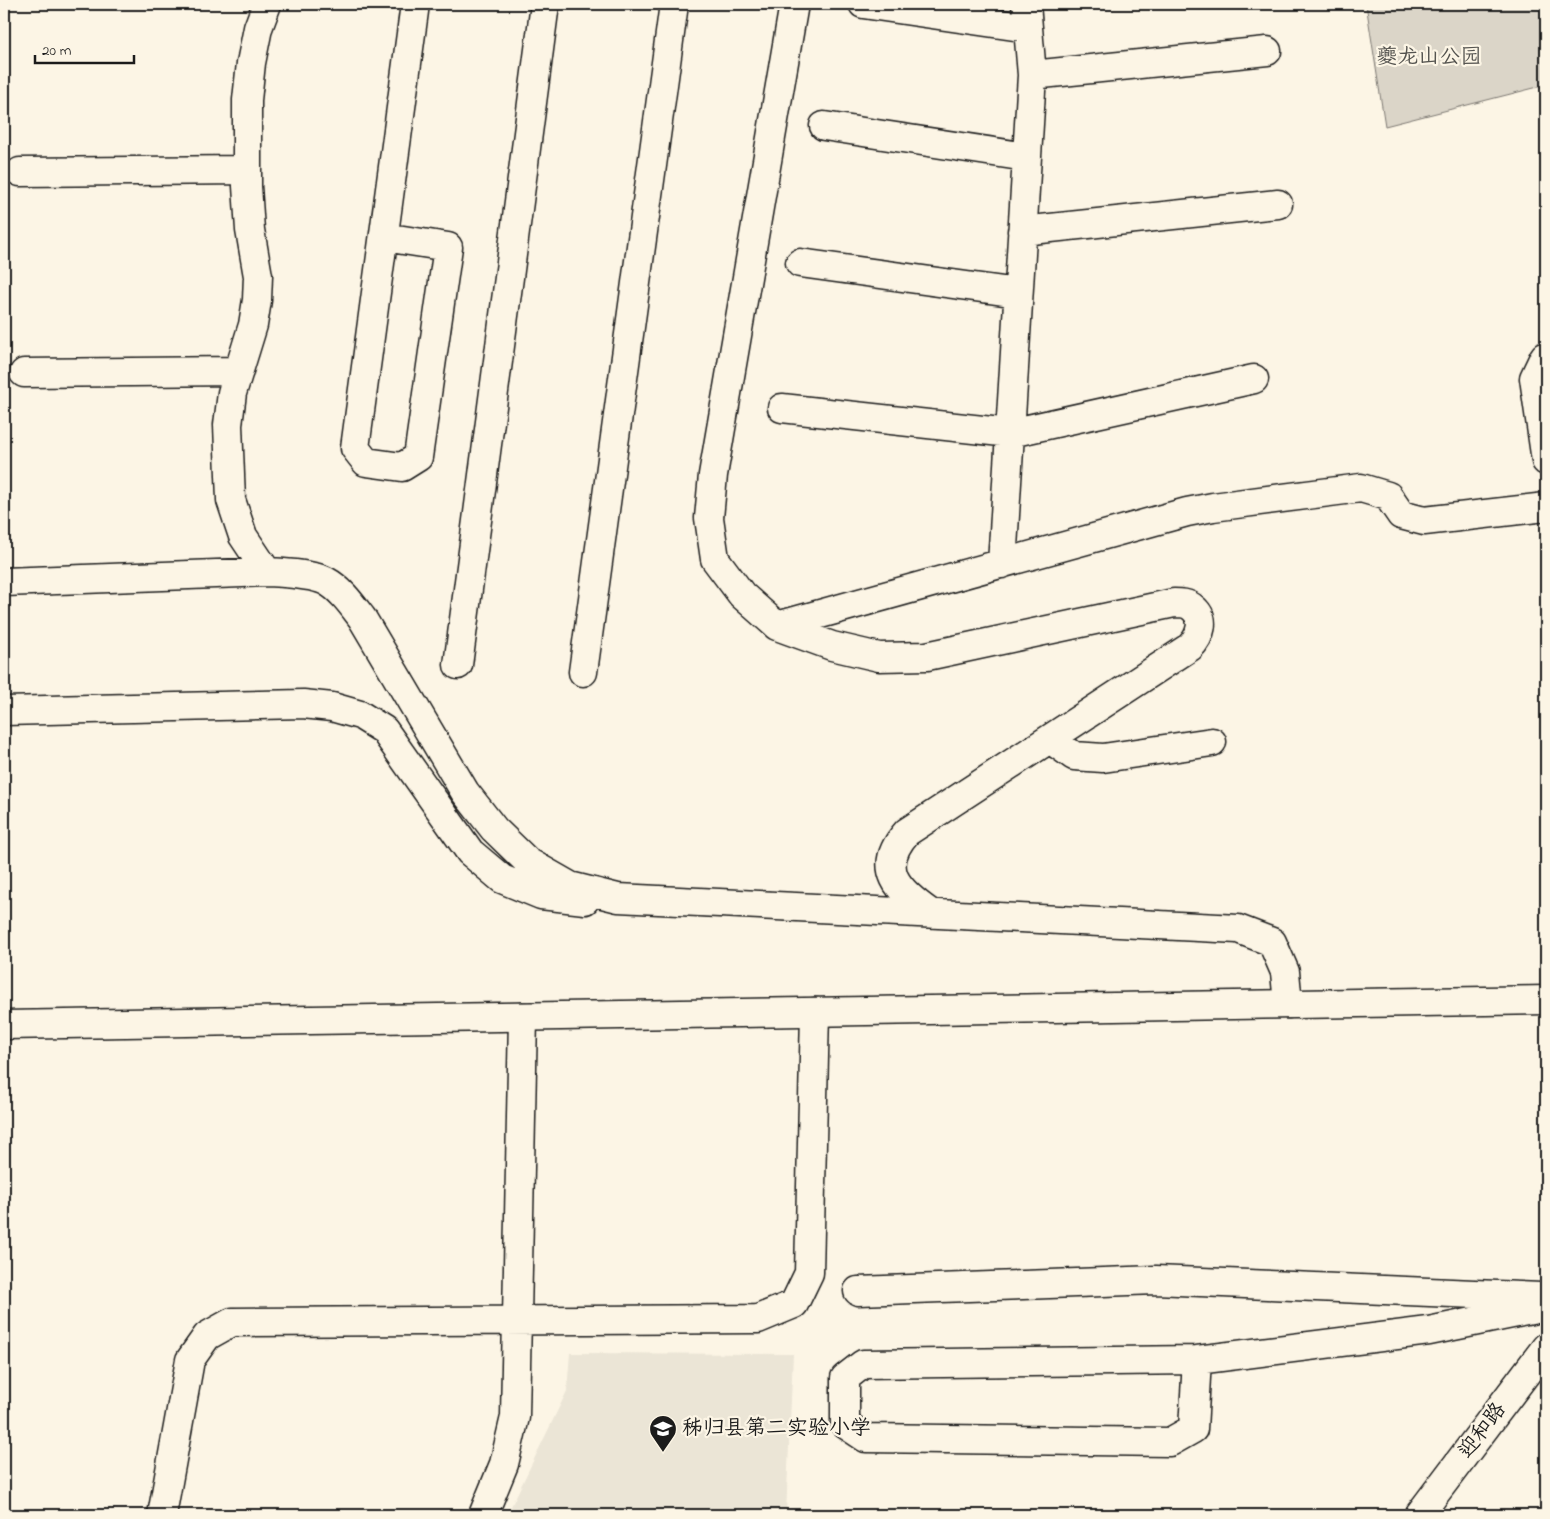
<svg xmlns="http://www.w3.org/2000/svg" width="1550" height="1519" font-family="'Indie Flower','LXGW WenKai TC',sans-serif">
<rect width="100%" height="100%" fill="#fcf5e5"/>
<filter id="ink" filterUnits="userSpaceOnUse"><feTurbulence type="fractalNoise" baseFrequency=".02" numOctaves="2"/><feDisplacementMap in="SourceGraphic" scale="10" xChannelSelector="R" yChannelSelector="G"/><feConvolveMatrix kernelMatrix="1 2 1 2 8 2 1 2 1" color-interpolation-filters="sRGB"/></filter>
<g filter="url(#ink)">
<!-- built -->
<path fill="#ebe5d6" d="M570,1353l223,1 -7,161h-279l60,-124z"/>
<!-- green -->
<path fill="#dbd5c8" stroke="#7c7872" d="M1366,4h180v85l-8,-2 -153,39z"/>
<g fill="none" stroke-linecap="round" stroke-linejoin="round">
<defs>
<path id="minor" d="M267,4l-9,24 -7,35 -4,37v86l3,44 8,46 -1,24 -4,25 -21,68 -4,32 3,75 12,36 24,36
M794,4l-81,471 -4,43 6,41 27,36 35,31 55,20 47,11 48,-1 247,-53c6,0 14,0 19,5 14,11 7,29 -3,39l-283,185c-33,37 -8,59 23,81
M863,4l165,24
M1032,75l235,-24
M824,126l203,31
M20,172l227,-2
M1022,231l256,-27
M384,237l64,10 -30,210 -16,10 -36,-5 -11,-14 60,-444
M800,263l218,30
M1546,357h-2l-10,21 12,83
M24,373l215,-2
M782,408l228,25 244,-54
M1002,564l30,-489 -6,-71
M4,582l263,-10c16,1 45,2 59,9 15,8 26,24 36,37l103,174 29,37 34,33 42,24 48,12 620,31 34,13 13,30 3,32
M777,626l410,-114 26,-5 148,-19 27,8 13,19 23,6 122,-14
M458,665l87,-661
M583,672l91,-668
M4,711l299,-7 29,3 28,8 24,15 86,122 32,27 39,16 44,5
M1050,739l24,17 29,2 109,-16
M858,1291l298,-11 385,17
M1197,1360l-4,69 -23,13 -304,-4 -21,-14v-46l18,-14 334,-4 232,-29 117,-24
M162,1515l28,-155 17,-24 25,-14 526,-3 36,-15 15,-31 6,-261
M483,1515l21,-51 11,-47 8,-400
M1419,1515l127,-168"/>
<path id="major" d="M4,1025l1542,-25"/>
</defs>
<!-- minor casing -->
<use href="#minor" stroke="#1c1c1c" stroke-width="31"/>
<!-- major casing -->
<use href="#major" stroke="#1c1c1c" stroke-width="31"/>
<!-- minor -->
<use href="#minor" stroke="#fcf5e5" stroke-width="28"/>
<!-- major -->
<use href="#major" stroke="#fcf5e5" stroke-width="28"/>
</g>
</g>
<!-- icons -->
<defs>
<symbol id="school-pin" viewBox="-11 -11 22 30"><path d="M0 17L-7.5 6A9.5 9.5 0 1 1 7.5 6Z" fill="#1c1c1c" stroke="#fcf5e5"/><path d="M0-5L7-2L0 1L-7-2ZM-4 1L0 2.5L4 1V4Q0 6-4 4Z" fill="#fff"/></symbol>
</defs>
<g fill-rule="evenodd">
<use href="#school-pin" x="647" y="1413" width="32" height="43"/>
</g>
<g text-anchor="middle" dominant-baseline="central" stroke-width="4.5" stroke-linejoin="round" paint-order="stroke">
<!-- park labels -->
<g font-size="21" fill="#555450" stroke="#fcf5e5">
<text x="1429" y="58">夔龙山公园</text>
</g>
<!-- poi labels -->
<g font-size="21" fill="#1c1c1c" stroke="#fcf5e5" text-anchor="start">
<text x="682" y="1429">秭归县第二实验小学</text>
</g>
<!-- street labels -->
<g font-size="21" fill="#1c1c1c" stroke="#fcf5e5">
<text transform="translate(1483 1431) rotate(-53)">迎和路</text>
</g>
</g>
<!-- margin -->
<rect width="1550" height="1519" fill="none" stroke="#fcf5e5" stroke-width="20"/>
<rect x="10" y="10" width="1530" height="1499" fill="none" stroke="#1c1c1c" stroke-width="2" filter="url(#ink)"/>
<!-- scale -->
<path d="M35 55v8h99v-8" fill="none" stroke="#1c1c1c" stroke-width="2.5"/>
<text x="42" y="55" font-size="15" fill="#1c1c1c" stroke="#fcf5e5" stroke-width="4" paint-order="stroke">20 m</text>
</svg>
